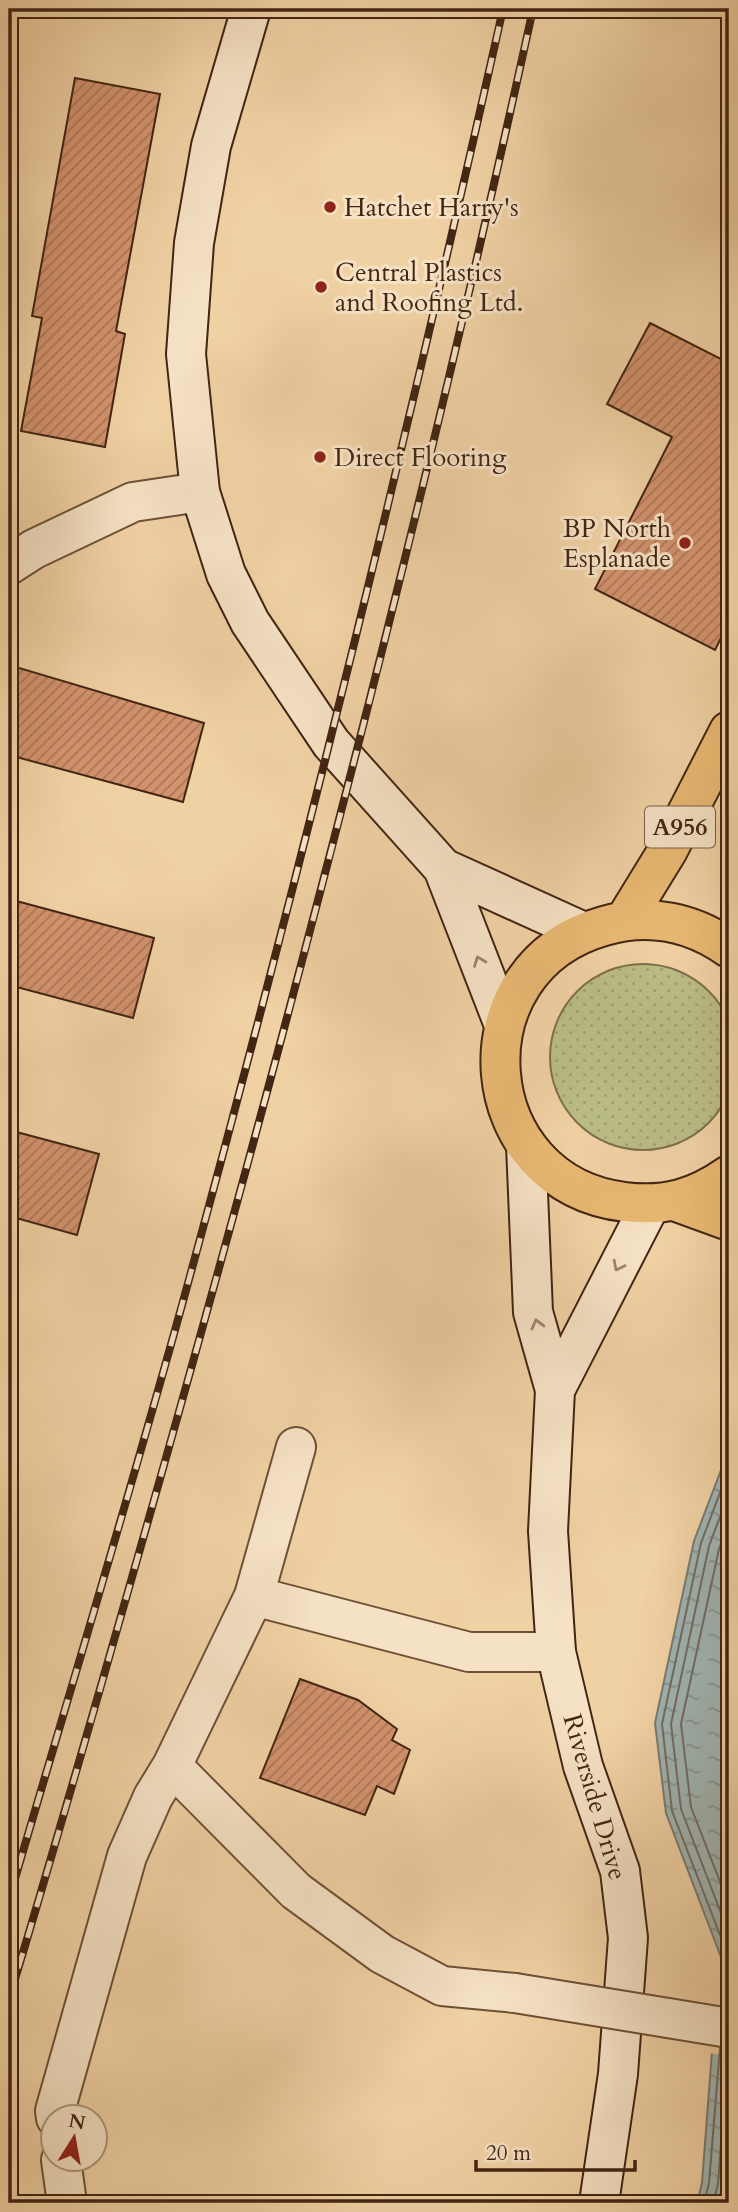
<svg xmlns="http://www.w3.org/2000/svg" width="738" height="2212" font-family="Cardo,serif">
<defs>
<pattern id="grass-dots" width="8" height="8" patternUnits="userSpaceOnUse" patternTransform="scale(1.75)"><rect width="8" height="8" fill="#babc86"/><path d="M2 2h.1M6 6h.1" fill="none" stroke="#a1a173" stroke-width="1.8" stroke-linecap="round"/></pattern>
<pattern id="water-ripples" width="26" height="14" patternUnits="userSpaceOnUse" patternTransform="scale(1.75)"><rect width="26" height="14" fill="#a0b4b2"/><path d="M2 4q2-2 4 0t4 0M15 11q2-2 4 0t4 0" fill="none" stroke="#849290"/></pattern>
<pattern id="building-hatch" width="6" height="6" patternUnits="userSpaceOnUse" patternTransform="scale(1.75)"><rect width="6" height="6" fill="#d2926d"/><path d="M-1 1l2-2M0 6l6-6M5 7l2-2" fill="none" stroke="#ac7758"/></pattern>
</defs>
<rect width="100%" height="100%" fill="#f0d1a4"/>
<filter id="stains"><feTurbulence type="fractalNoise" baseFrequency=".00286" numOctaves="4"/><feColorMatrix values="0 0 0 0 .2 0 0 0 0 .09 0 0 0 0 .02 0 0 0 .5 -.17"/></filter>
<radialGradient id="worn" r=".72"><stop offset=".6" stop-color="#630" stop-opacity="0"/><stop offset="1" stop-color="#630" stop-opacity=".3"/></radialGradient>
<!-- grass -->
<path fill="url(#grass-dots)" stroke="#7e704c" stroke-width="2" d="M550 1057a93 93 0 1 1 186 0a93 93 0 1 1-186 0Z"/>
<!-- water -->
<path fill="url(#water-ripples)" stroke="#7a7b72" stroke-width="2" d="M729,1449v754h-32l5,-20 11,-145 11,-73 -58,-152 -11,-90 39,-182z"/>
<!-- pier -->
<path fill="#f0d1a4" d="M718,1983l11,2v72l-20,-4z"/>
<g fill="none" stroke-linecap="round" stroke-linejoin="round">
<!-- shore -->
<path stroke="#716c62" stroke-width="2" d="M729,1469l-28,74 -39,181 10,87 57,147
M729,1493l-20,53 -38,178 10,85 48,125
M729,1522l-10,27 -38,175 10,83 38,98
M704,2203l5,-20 11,-135
M713,2203l5,-19 10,-135"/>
</g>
<!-- building -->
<path fill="url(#building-hatch)" stroke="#422513" stroke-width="2" d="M75,78l85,16 -44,237 9,3 -20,113 -84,-16 21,-113 -10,-2z
M650,323l79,40v259l-14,28 -120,-61 77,-152 -65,-33z
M9,667l7,2v-2l188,56 -21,79 -174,-47z
M9,899l145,39 -21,80 -124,-33z
M9,1130l90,24 -22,81 -68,-19z
M300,1679l58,21 39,29 -5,11 18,10 -16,44 -17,-8 -12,29 -105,-37z"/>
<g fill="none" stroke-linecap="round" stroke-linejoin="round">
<defs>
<path id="street" d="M9,565l25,-16 99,-47 67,-10
M254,1596l215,56h87
M172,1766l124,125 86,63 60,32 73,7
M668,2018l61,10
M56,2118l-1,-7 72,-255 26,-59 19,-31 82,-170 42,-149
M61,2160l6,43"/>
<path id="secondary" d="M251,9l-40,137 -17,97 -8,111 14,138 26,82 24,48 81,121 112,125 61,157
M443,868l141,64
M526,1145l7,167 22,78 -7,141 8,121 27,114 37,105 8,67 -10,136 -19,129
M555,1390l95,-185"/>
<path id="primary" d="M625,920l43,-70 61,-119
M729,948c-37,-26 -80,-35 -125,-22 -150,42 -132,258 21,276 41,5 71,-4 104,-27
M674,1201l55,20"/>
</defs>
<!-- street casing -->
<use href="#street" stroke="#6e5037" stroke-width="42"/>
<!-- secondary casing -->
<use href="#secondary" stroke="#422513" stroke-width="42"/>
<!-- primary casing -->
<use href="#primary" stroke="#422513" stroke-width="42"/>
<!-- street -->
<use href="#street" stroke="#f5e1c4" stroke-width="38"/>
<!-- secondary -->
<use href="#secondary" stroke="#f5e1c4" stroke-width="38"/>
<!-- primary -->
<use href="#primary" stroke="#e8b872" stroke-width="38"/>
<defs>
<path id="rail" d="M9,1899c58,-198 118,-395 173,-594 118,-429 224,-862 321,-1296
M9,1999c53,-175 103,-351 153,-527 137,-484 264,-972 371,-1463"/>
</defs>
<!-- rail casing -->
<use href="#rail" stroke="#422513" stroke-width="8"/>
<!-- rail -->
<use href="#rail" stroke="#f5e1c4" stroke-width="5" stroke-dasharray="16" stroke-linecap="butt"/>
<defs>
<path id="street-bridge" d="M515,1993l153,25"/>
</defs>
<!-- street-bridge casing -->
<use href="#street-bridge" stroke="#6e5037" stroke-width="42" stroke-linecap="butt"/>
<!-- street-bridge -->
<use href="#street-bridge" stroke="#f5e1c4" stroke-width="38"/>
</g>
<!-- one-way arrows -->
<defs><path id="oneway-chevron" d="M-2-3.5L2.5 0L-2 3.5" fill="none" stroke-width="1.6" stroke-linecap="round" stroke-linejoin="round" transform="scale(1.75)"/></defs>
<g stroke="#9c836c">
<use href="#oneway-chevron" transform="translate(479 961) rotate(-111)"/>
<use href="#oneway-chevron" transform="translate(618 1266) rotate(117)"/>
<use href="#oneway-chevron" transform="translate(537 1324) rotate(-105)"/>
</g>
<!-- markers -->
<g fill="#8f2418" stroke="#f5e1c4" stroke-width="2.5">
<circle cx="330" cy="207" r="7"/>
<circle cx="321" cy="287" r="7"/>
<circle cx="320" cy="457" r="7"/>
<circle cx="685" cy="543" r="7"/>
</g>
<g text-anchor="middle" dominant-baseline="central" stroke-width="6" stroke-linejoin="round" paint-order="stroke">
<!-- shield labels -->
<rect fill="#f5e1c4" stroke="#785d48" stroke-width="2" x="645" y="806.5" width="70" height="41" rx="5"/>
<g font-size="24" font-weight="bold" fill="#422513">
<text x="680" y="827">A956</text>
</g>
<!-- poi labels -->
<g font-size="26" fill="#422513" stroke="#f5e1c4" text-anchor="start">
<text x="344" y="207">Hatchet Harry's</text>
<text x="335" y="272">Central Plastics<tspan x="335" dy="30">and Roofing Ltd.</tspan></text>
<text x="334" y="457">Direct Flooring</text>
<text x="671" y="528" text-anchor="end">BP North<tspan x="671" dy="30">Esplanade</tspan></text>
</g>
<!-- street labels -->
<g font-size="26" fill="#422513" stroke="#f5e1c4">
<text transform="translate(595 1797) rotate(74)">Riverside Drive</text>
</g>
</g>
<!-- margin -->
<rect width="738" height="2212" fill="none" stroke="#f0d1a4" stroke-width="35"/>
<rect x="10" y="10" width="717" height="2191" fill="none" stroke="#422513" stroke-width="3.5"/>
<rect x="18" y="18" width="703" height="2177" fill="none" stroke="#422513" stroke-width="2"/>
<!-- north arrow -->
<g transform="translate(74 2138) rotate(11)"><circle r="33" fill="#f5e1c4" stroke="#ad967d" stroke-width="2"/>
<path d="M0-5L12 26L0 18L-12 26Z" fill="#8f2418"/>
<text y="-10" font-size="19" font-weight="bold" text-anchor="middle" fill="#422513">N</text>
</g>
<!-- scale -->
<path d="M476 2160v10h159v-10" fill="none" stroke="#422513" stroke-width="3.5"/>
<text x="486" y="2160" font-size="21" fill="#422513" stroke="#f5e1c4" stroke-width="5" paint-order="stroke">20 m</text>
<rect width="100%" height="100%" filter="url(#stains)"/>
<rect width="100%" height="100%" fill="url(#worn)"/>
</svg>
